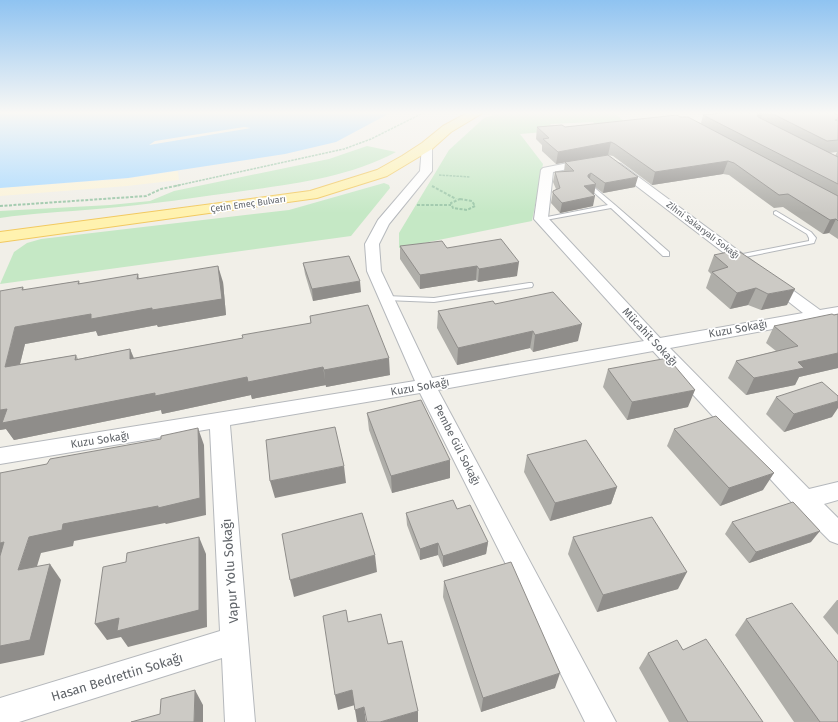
<svg xmlns="http://www.w3.org/2000/svg" width="838" height="722" font-family="'Fira Sans',sans-serif">
<rect width="100%" height="100%" fill="#f1efe8"/>
<!-- green -->
<path fill="#c5e8c5" d="M505,112h108l19,16 -31,2 -8,-8 -43,2 6,7 -36,3 23,30 -11,57 -133,27v-15l50,-83 35,-32z
M367,146l29,6c-45,24 -96,31 -146,38 -51,7 -102,15 -153,19 -32,3 -65,4 -97,9v-7l110,-6 40,-4 24,-10 155,-32z
M384,183l5,2 1,3 -39,48 -351,48 14,-32 13,-9 14,-4 248,-29z"/>
<!-- sand -->
<path fill="#fbf3d9" d="M178,171l1,9 -52,6 -127,10v-8l123,-9z"/>
<!-- water -->
<path fill="#aadaff" d="M0,112h392l-56,30 -51,12 -157,24 -128,10z"/>
<!-- pier -->
<path fill="#f1efe8" d="M244,127l7,1 -102,17 6,-4z"/>
<g fill="none" stroke-linecap="round" stroke-linejoin="round">
<defs>
<path id="service" d="M590,184l25,21 54,47v4h-6l-52,-48 -71,13 -1,-1 3,-2 66,-13 -20,-18 -1,-1z
M776,211l35,21 5,6 -2,5 -79,16 -1,-2 4,-2 71,-14v-3l-2,-4 -33,-20v-2z
M529,283h3l1,2 -1,2 -98,15 -48,-2 -4,-2 4,-2 48,2z"/>
<path id="minor" d="M427,143l5,3v25l-43,53 -10,20 2,27 51,107 212,-37 -110,-122 7,-49 2,-2 45,-9 4,1 2,2 -2,2 -39,8 -5,46 112,120 143,-25 -37,-29 -3,-3 3,-3 5,-2 5,2 44,32 18,-3v10l-168,31 139,141 29,-7v18l-14,4 14,14v26l-8,-3 -34,-34 -143,-156 -215,39 178,332h-31l-165,-329 -190,32 25,297h-30l-3,-64 -203,64h-19v-24l220,-67 -10,-202 -210,35v-16l415,-67 -48,-110 -2,-27 13,-24 42,-49 2,-25z
M617,163l4,1 134,99 2,3 -2,3 -5,1 -5,-1 -132,-101 -2,-2 2,-2z"/>
<path id="primary" d="M469,112h14l-2,2 -30,18 -19,17 -45,27 -70,22 -317,44v-10l310,-41 67,-21 25,-14 20,-13 21,-17z"/>
</defs>
<!-- service casing -->
<use href="#service" stroke="#b5b8bc" stroke-width="2"/>
<!-- minor casing -->
<use href="#minor" stroke="#b5b8bc" stroke-width="2"/>
<!-- primary casing -->
<use href="#primary" stroke="#f2c960" stroke-width="2"/>
<!-- path-far1 -->
<path stroke="#9cc7a9" stroke-width="1.5" stroke-dasharray="2.5 1" stroke-linecap="butt" d="M439,175l31,2
M175,186l169,-37 27,-10 54,-27"/>
<!-- path -->
<path stroke="#9cc7a9" stroke-width="2" stroke-dasharray="3 1.5" stroke-linecap="butt" d="M432,186l24,13
M460,199l12,2 3,5 -8,4 -14,-2 -2,-5z
M417,205h34
M0,206l146,-10 15,-7 19,-4"/>
<!-- service -->
<use href="#service" fill="#fff" fill-rule="evenodd"/>
<!-- minor -->
<use href="#minor" fill="#fff" fill-rule="evenodd"/>
<!-- primary -->
<use href="#primary" fill="#fff2af" fill-rule="evenodd"/>
</g>
<!-- wall -->
<path fill="#afaea9" fill-rule="evenodd" d="M731,112h101l6,3v124l-9,-6 -6,1 -40,-27 -9,1 -45,-33 -6,-1 -71,11 -39,-29 -5,-1 -32,5 59,27 -32,6 -8,-6 -1,7h-1v12l-33,7 -9,-10 2,-12 3,-2 -3,-7 2,-10h9l1,-10 -9,2 -14,-13v-6l-6,-6 1,-12h28l115,-10 21,6 2,-8zM837,152l-2,4 -6,-3z
M400,246l47,2 70,28 -39,6 -2,-2 -56,9 -20,-30z
M714,255l73,50 -26,5 -13,-5 -18,4 -24,-21 5,-14 -3,-3z
M303,263l58,29 -48,9 -8,-27z
M138,274l1,4 84,4 3,33 -68,12 -1,-2 -59,11 -2,-5 -71,13 -5,20 56,-9 2,4 52,-10 4,9 109,-20 68,-15 -1,-7 80,59 -64,12v-2l-74,14 -1,-4 -89,19 -1,-4 -147,30 -8,-11 -6,1 23,-143 1,3 55,-9 1,3z
M495,304l83,37 -45,11 -3,-4 -73,17 -20,-37 1,-17z
M838,314v54l-39,9 -4,8 -49,10 -18,-17 8,-17 40,-10 -10,-8 8,-17z
M608,369l80,38 -61,13 -24,-33z
M776,397l56,20 -48,15 -18,-18z
M367,413l83,65 -58,15 -23,-63z
M674,429l89,61 -43,16 -53,-60z
M527,455l90,32 -6,17 -61,17 -26,-49z
M457,509l31,33 -2,12 -43,13 -5,-12 -18,5 -13,-35 -1,-12z
M732,522l79,20 -62,21 -24,-29z
M573,537l105,52 -81,23 -29,-58z
M444,581l111,107 -74,24 -38,-115z
M837,600h1v35l-15,-18z
M746,619l92,103h-44l-59,-87z
M683,650l80,72h-94l-30,-54 9,-15z"/>
<!-- shaded-wall -->
<path fill="#8f8d8a" d="M759,112h4l-3,9 -3,-8z
M611,142l-3,13 -52,9 2,-12z
M728,161l-5,13 -71,11 3,-13z
M591,173l-2,10 -3,2 2,-10z
M638,177l-3,10 -32,6 2,-10z
M596,184l-2,10 -12,2 2,-10z
M595,196l-2,10 -33,7 2,-10z
M836,219l-7,14 -6,1 7,-14z
M519,262l-2,14 -39,6 1,-13z
M218,266l5,16 3,33 -68,12 -1,-2 -59,11 -2,-5 -71,13 -10,40 -10,-17 10,-40 76,-13z
M477,266l-1,14 -56,9v-14z
M360,281l1,11 -48,9 -1,-12z
M756,288l-8,17 -18,4 7,-16z
M795,289l-8,16 -26,5 7,-16z
M582,324l-4,17 -45,11 2,-17z
M533,331l-3,17 -73,17 1,-17z
M130,349l7,18 -7,-8z
M838,353v15l-39,9 -4,8 -49,10 8,-17 44,-16z
M389,358l1,17 -64,12 -2,-17z
M323,367l3,18 -74,14 -1,-4 -89,19 -1,-4 -147,30 -8,-11 -6,1v-20l7,-1 148,-16 92,-16z
M695,390l-7,17 -61,13 5,-18z
M838,401v7l-6,9 -48,15 10,-18z
M198,428l6,17 2,70 -40,9 -1,-1 -91,18 -1,5 -32,7 -10,33 -13,-16 11,-33z
M450,460v18l-58,15 -1,-17z
M344,466l2,17 -71,15 -5,-17z
M774,473l-11,17 -43,16 9,-18z
M617,487l-6,17 -61,17 5,-18z
M820,531l-9,11 -62,21 7,-11z
M199,537l7,17 1,73 -79,20 -7,-10 -14,3 -12,-16z
M4,542l-4,20v-19z
M488,542l-2,12 -43,13v-11z
M438,543v12l-18,5v-11z
M375,555l2,17 -83,25 -4,-17z
M50,564l11,16 -17,75 -44,9v-18z
M687,572l-9,17 -81,23 6,-17z
M560,673l-5,15 -74,24 2,-14z
M195,690l8,15v17h-9z
M352,690l3,15 -17,5 -3,-15z
M364,707l2,15h-9l-2,-12z
M418,711v11h-38z"/>
<!-- building -->
<path fill="#cccac5" stroke="#8f8d8a" d="M731,112h28l-2,1 1,4 80,40v27l-135,-69z
M769,112h63l6,3v4l-3,1 3,1v19l-11,1z
M677,115l3,2h8l150,79v25l-2,-2 -6,1 -42,-26 -9,1 -45,-32 -6,-2 -73,11 -40,-28 -4,-2 -53,10 -15,-13 6,-1 -12,-11 25,-2 3,2z
M608,155l30,22 -33,6 -14,-10 -3,2v2l8,7 -12,2 11,10 -33,7 -9,-10v-2l7,-3 -5,-16 19,-1 -9,-9z
M501,239l18,23 -40,7 -2,-3 -57,9 -20,-29 42,-5 5,7z
M737,250l58,39 -27,5 -12,-6 -19,5 -25,-21 16,-5 -14,-12z
M349,256l11,25 -48,8 -9,-26z
M218,266l4,33 -70,11v-2l-61,11v-5l-76,13 -10,40 71,-12 -1,5 55,-11v10l113,-21 -1,-3 69,-12 -1,-7 58,-11 21,53 -65,12 -1,-3 -75,15 -1,-5 -92,19v-3l-153,30 5,-14 -7,1v-119l23,-4 -1,3 57,-9 -1,3 60,-10 -1,5z
M553,292l29,32 -47,11 -2,-4 -75,17 -20,-37 55,-10 2,3z
M832,314l2,1 4,-1v39l-40,9 6,6 -50,10 -18,-17 62,-15 -24,-20z
M668,358l27,32 -63,12 -24,-33z
M822,382l16,14v5l-44,13 -18,-17z
M421,400l29,60 -59,16 -24,-63z
M716,416l58,57 -45,15 -55,-59z
M335,427l9,39 -74,15 -4,-41z
M198,428l2,70 -42,10v-2l-95,18 -1,6 -33,7 -11,33 32,-6 -20,76 -30,6v-90l4,-14 -4,1v-70l47,-9 3,-5 111,-20v-3z
M586,440l31,47 -62,16 -28,-48z
M453,500l4,9 13,-4 18,37 -45,14 -5,-13 -18,6 -14,-36z
M793,502l27,29 -64,21 -24,-30z
M362,513l13,42 -85,25 -8,-46z
M652,517l35,55 -84,23 -30,-58z
M199,537v73l-82,21 2,-13 -24,6 8,-57 23,-5 1,-9z
M511,562l49,111 -77,25 -39,-117z
M792,603l46,59v60h-18l-74,-103z
M346,610l2,12 33,-8 7,30 14,-3 16,70 -38,11h-13l-3,-15 -9,3 -3,-20 -17,5 -12,-79z
M706,639l57,83h-75l-40,-69 29,-13 6,10z
M195,690l-1,32h-63l29,-8 1,-15z"/>
<!-- sky -->
<linearGradient id="sky" x2="0" y2="1"><stop stop-color="#8fc3f1"/><stop offset="0.53" stop-color="#f9f8f5"/><stop offset="1" stop-color="#f9f8f5" stop-opacity="0"/></linearGradient>
<rect width="838" height="213" fill="url(#sky)"/>
<g text-anchor="middle" dominant-baseline="central" stroke-width="3.5" stroke-linejoin="round" paint-order="stroke">
<!-- far-street labels -->
<g font-size="9" fill="#5f6368" stroke="#fff">
<text transform="translate(248 204) rotate(-8)">Çetin Emeç Bulvarı</text>
<text transform="translate(703 230) rotate(37)">Zihni Sakaryalı Sokağı</text>
</g>
<!-- street labels -->
<g font-size="11" fill="#5f6368" stroke="#fff">
<text transform="translate(738 329) rotate(-10)">Kuzu Sokağı</text>
<text transform="translate(650 337) rotate(47)">Mücahit Sokağı</text>
<text transform="translate(420 387) rotate(-10)">Kuzu Sokağı</text>
<text transform="translate(100 440) rotate(-9)">Kuzu Sokağı</text>
<text transform="translate(457 445) rotate(63)">Pembe Gül Sokağı</text>
</g>
<!-- near-street labels -->
<g font-size="13" fill="#5f6368" stroke="#fff">
<text transform="translate(230 571) rotate(-94)">Vapur Yolu Sokağı</text>
<text transform="translate(117 677) rotate(-17)">Hasan Bedrettin Sokağı</text>
</g>
</g>
</svg>
